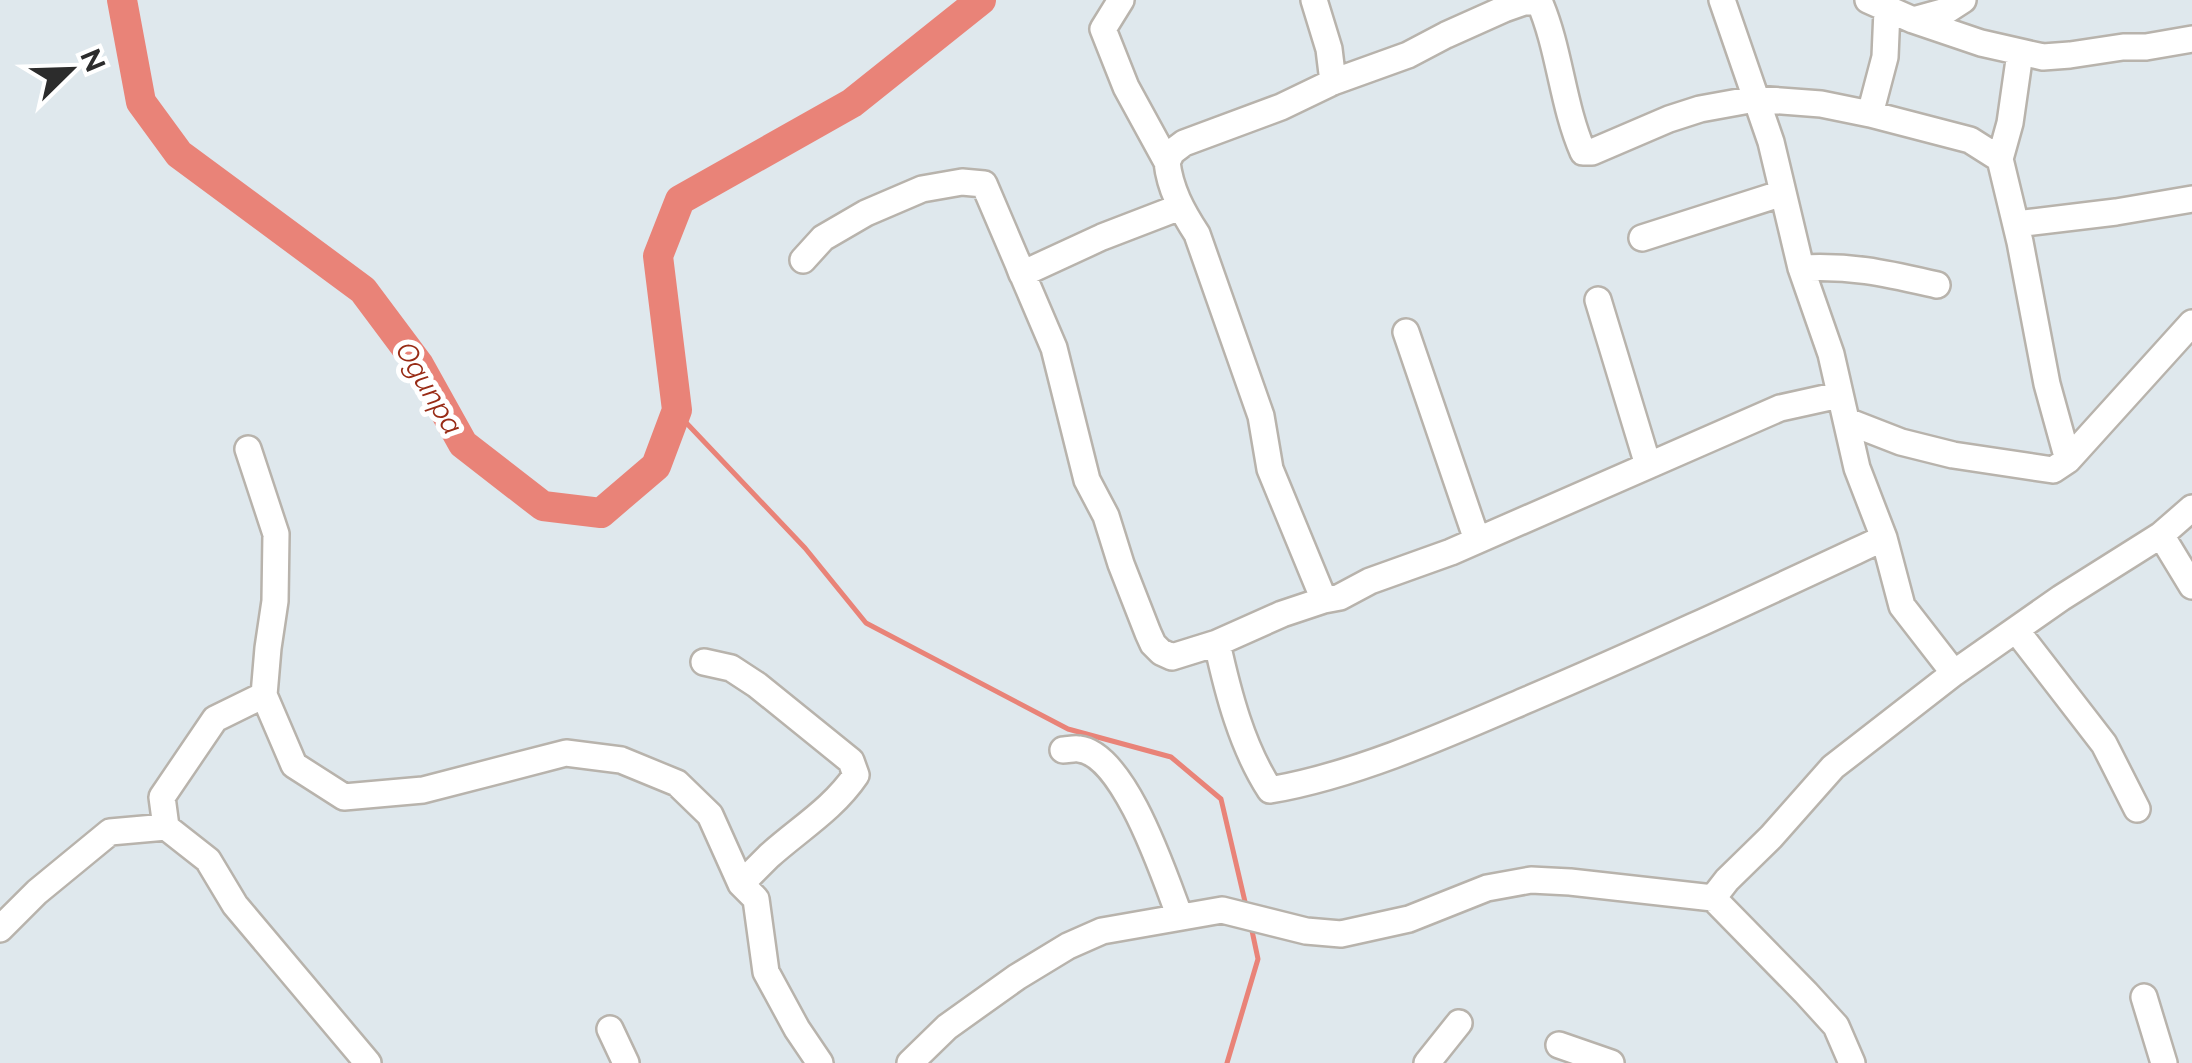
<svg xmlns="http://www.w3.org/2000/svg" width="2192" height="1063" font-family="Raleway,sans-serif">
<rect width="100%" height="100%" fill="#dfe8ed"/>
<g fill="none" stroke-linecap="round" stroke-linejoin="round">
<!-- stream -->
<path stroke="#e98378" stroke-width="5" d="M676,412l129,136 61,75 202,106 103,28 50,42 25,107
M1227,1063l31,-104 -7,-33"/>
<!-- river -->
<path stroke="#e98378" stroke-width="30" d="M122,0l19,102 38,52 184,136 56,75 44,79 80,62 58,7 55,-47 21,-56 -19,-154 22,-56 172,-97 129,-103"/>
<defs>
<path id="minor" d="M1121,0l-18,29 23,58 41,75c3,27 15,49 30,72l64,182 9,53 54,131
M1314,0l15,49 4,33
M1722,0l49,142 30,126 30,86 26,114 27,70 18,68 52,67
M1868,0l45,20 68,23 62,14 27,-2 53,-8h23l46,-8
M1913,20l33,-9 17,-11
M1870,114l15,-57 2,-47
M1167,162l5,-10 12,-9 97,-36 52,-25 75,-27 38,-20 58,-26 20,-7 15,-1c21,48 23,103 44,151h9l77,-33 31,-10 55,-10 66,5 49,10 100,26 30,19
M2016,224l100,-12 76,-13
M1642,238l141,-45
M803,260l20,-22 43,-25 56,-24 40,-7 22,2 70,164 33,132 19,36 15,48 27,69 5,11 8,8 11,5 45,-14 65,-29 42,-14 16,-3 30,-16 81,-29 329,-144 59,-13
M1017,261l5,13 80,-37 78,-30
M1801,268c51,-3 87,6 136,17
M1598,300l50,165
M1406,332l71,208
M1847,421l54,21 52,13 100,15 15,-10 -21,-76 -27,-142 -20,-83 10,-36 10,-70
M248,449l28,85 -1,67 -7,47 -4,47 30,70 50,32 79,-7 143,-37 55,7 56,23 33,32 31,69 15,15 10,73 31,57 23,34
M2068,460l124,-137
M2161,535l31,51
M2016,630l88,114 33,65
M1217,643c11,50 25,104 53,147 87,-15 178,-56 259,-91 120,-51 237,-106 355,-161
M704,662l27,6 26,17 94,76 5,14c-23,34 -57,54 -87,81 -9,9 -19,19 -28,28
M264,695l-49,24 -53,78 4,30 42,33 27,45 133,158
M1063,750c5,0 11,-2 16,-1 46,5 86,129 101,168
M1713,898l14,-18 44,-43 62,-70 121,-94 107,-75 100,-63 31,-27
M0,929l37,-37 73,-60 56,-5
M2144,997l20,66
M610,1029l16,34
M1559,1045l52,18
M910,1063l37,-36 70,-50 51,-31 34,-15 120,-21 84,21 35,3 68,-15 78,-31 44,-8 39,2 143,16 93,95 30,33 16,37
M1427,1063l32,-40"/>
</defs>
<!-- minor casing -->
<use href="#minor" stroke="#b8b3ac" stroke-width="30"/>
<!-- minor -->
<use href="#minor" stroke="#fff" stroke-width="25"/>
</g>
<g text-anchor="middle" dominant-baseline="central" stroke-width="10" stroke-linejoin="round" paint-order="stroke">
<!-- water labels -->
<g font-size="28" font-style="italic" fill="#982b15" stroke="#fff">
<text transform="translate(429 388) rotate(59)">Ogunpa</text>
</g>
</g>
<!-- north arrow -->
<g transform="translate(70 70) rotate(67)" stroke="#ffffff" stroke-width="8" paint-order="stroke">
<path d="M0-8L18 38L0 25L-18 38Z" fill="#2c2c2c"/>
<text y="-15" font-size="28" font-weight="bold" text-anchor="middle" fill="#2c2c2c">N</text>
</g>
</svg>
